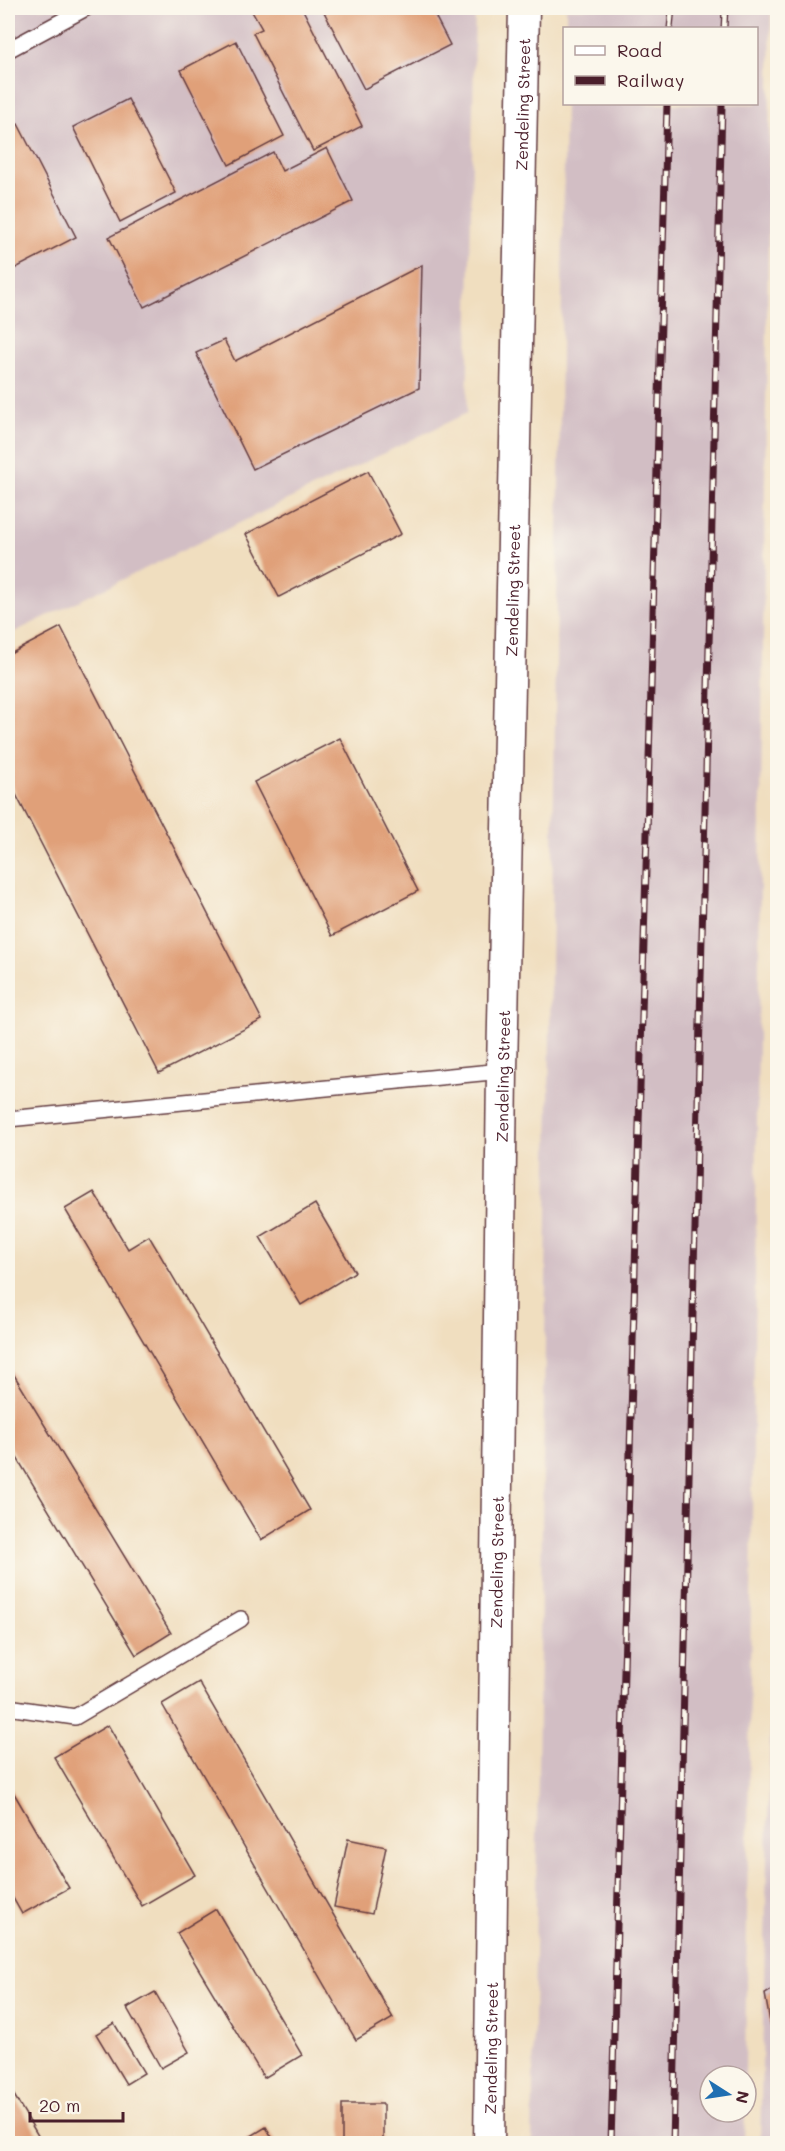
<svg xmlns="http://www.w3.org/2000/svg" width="785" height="2151" font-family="Mali,sans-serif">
<rect width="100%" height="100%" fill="#fbf7ec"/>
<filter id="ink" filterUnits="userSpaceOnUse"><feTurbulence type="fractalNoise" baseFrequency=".0167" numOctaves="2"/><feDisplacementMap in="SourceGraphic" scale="12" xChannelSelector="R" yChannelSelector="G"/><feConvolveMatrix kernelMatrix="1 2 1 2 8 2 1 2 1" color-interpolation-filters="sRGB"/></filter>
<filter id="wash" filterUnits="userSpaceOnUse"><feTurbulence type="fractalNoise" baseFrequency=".008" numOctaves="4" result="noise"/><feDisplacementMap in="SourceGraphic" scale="24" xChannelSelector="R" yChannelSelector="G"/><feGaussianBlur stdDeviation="1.35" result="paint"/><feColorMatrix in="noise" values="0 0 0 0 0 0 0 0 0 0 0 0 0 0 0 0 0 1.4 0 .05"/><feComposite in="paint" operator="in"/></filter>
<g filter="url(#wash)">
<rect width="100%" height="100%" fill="#f0debf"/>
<!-- industrial -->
<path fill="#d2bec4" d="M8,8h467l-8,405 -459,222z
M566,8h205l-26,2068h-35v36h35l-1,31h-212l33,-2039h191v-76h-190z
M777,1455l1,688h-18z"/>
<g id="blocks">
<!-- building -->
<path fill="#e0a079" d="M250,8h52l60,118 -49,25 -60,-118 9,-4z
M322,8h109l19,37 -86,44z
M236,41l48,95 -55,29 -48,-95z
M128,99l48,94 -56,29 -47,-95z
M18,124l58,113 -66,34 -2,-5v-137z
M327,148l26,53 -209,106 -35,-70 164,-85 9,19z
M422,265l-3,123 -166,81 -57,-116 28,-13 11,21z
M368,471l33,63 -122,63 -33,-63z
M61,627l201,393 -103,53 -151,-294v-124z
M340,738l78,153 -86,45 -78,-154z
M94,1192l34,57 21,-13 161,274 -49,30 -196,-331z
M315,1204l40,68 -54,33 -41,-68z
M8,1365l163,268 -35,22 -128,-212z
M199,1682l194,336 -37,22 -194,-336z
M108,1725l87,150 -53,31 -88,-149z
M8,1783l61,105 -47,26 -14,-25z
M348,1839l38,8 -14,67 -38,-7z
M216,1909l86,146 -38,23 -87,-145z
M778,1986v69h-2l-11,-61z
M155,1992l34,60 -28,16 -34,-60z
M114,2023l30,50 -18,11 -30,-50z
M8,2085l35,59h-35z
M342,2104h41v40h-41z
M266,2127l10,17h-38z"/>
</g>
</g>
<g filter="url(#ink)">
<use href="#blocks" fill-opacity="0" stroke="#633c41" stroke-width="1.5"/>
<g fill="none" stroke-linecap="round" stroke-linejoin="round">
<defs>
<path id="service" d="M8,50l78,-42
M8,1119l494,-48
M8,1707l67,10 166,-98"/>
<g id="minor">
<path id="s1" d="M489,2144l13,-1073 22,-1063"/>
</g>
</defs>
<!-- service casing -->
<use href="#service" stroke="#633c41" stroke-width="18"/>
<!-- minor casing -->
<use href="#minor" stroke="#633c41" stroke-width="33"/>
<!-- service -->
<use href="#service" stroke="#fff" stroke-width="15"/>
<!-- minor -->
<use href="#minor" stroke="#fff" stroke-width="30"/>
<defs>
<path id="rail" d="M670,28l2,-20
M724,28l1,-20
M611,2144l56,-2040
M673,2144l49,-2040"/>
</defs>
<!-- rail casing -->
<use href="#rail" stroke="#4a1f2b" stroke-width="7"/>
<!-- rail -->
<use href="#rail" stroke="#fbf7ec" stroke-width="4.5" stroke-dasharray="14" stroke-linecap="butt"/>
</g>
</g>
<g text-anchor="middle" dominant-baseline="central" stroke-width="5" stroke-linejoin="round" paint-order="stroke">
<!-- street labels -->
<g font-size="16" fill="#4a1f2b" stroke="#fbf7ec">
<text stroke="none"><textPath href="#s1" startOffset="2040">Zendeling Street</textPath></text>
<text stroke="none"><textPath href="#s1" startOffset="1554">Zendeling Street</textPath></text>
<text stroke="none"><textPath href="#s1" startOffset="1068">Zendeling Street</textPath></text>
<text stroke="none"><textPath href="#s1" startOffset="582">Zendeling Street</textPath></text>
<text stroke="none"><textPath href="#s1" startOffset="96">Zendeling Street</textPath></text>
</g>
</g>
<!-- margin -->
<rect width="785" height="2151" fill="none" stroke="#fbf7ec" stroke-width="30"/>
<!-- legend -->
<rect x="563" y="27" width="195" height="78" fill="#fbf7ec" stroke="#b4a19f" stroke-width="1.5"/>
<rect x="575" y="46" width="30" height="9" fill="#ffffff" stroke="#b4a19f" stroke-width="1.5"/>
<text x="617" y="57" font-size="18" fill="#4a1f2b">Road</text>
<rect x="575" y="76" width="30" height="9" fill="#4a1f2b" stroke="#b4a19f" stroke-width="1.5"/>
<text x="617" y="87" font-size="18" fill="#4a1f2b">Railway</text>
<!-- north arrow -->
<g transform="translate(728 2094) rotate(102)"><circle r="28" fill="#fbf7ec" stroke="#b4a19f" stroke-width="1.5"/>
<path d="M0-4.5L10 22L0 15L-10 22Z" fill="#1f6fb2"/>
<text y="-9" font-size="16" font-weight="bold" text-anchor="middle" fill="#4a1f2b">N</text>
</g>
<!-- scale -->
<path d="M30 2112v9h93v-9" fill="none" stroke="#4a1f2b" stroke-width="3"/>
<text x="39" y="2112" font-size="18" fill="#4a1f2b" stroke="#fbf7ec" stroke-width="4.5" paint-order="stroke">20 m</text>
</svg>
